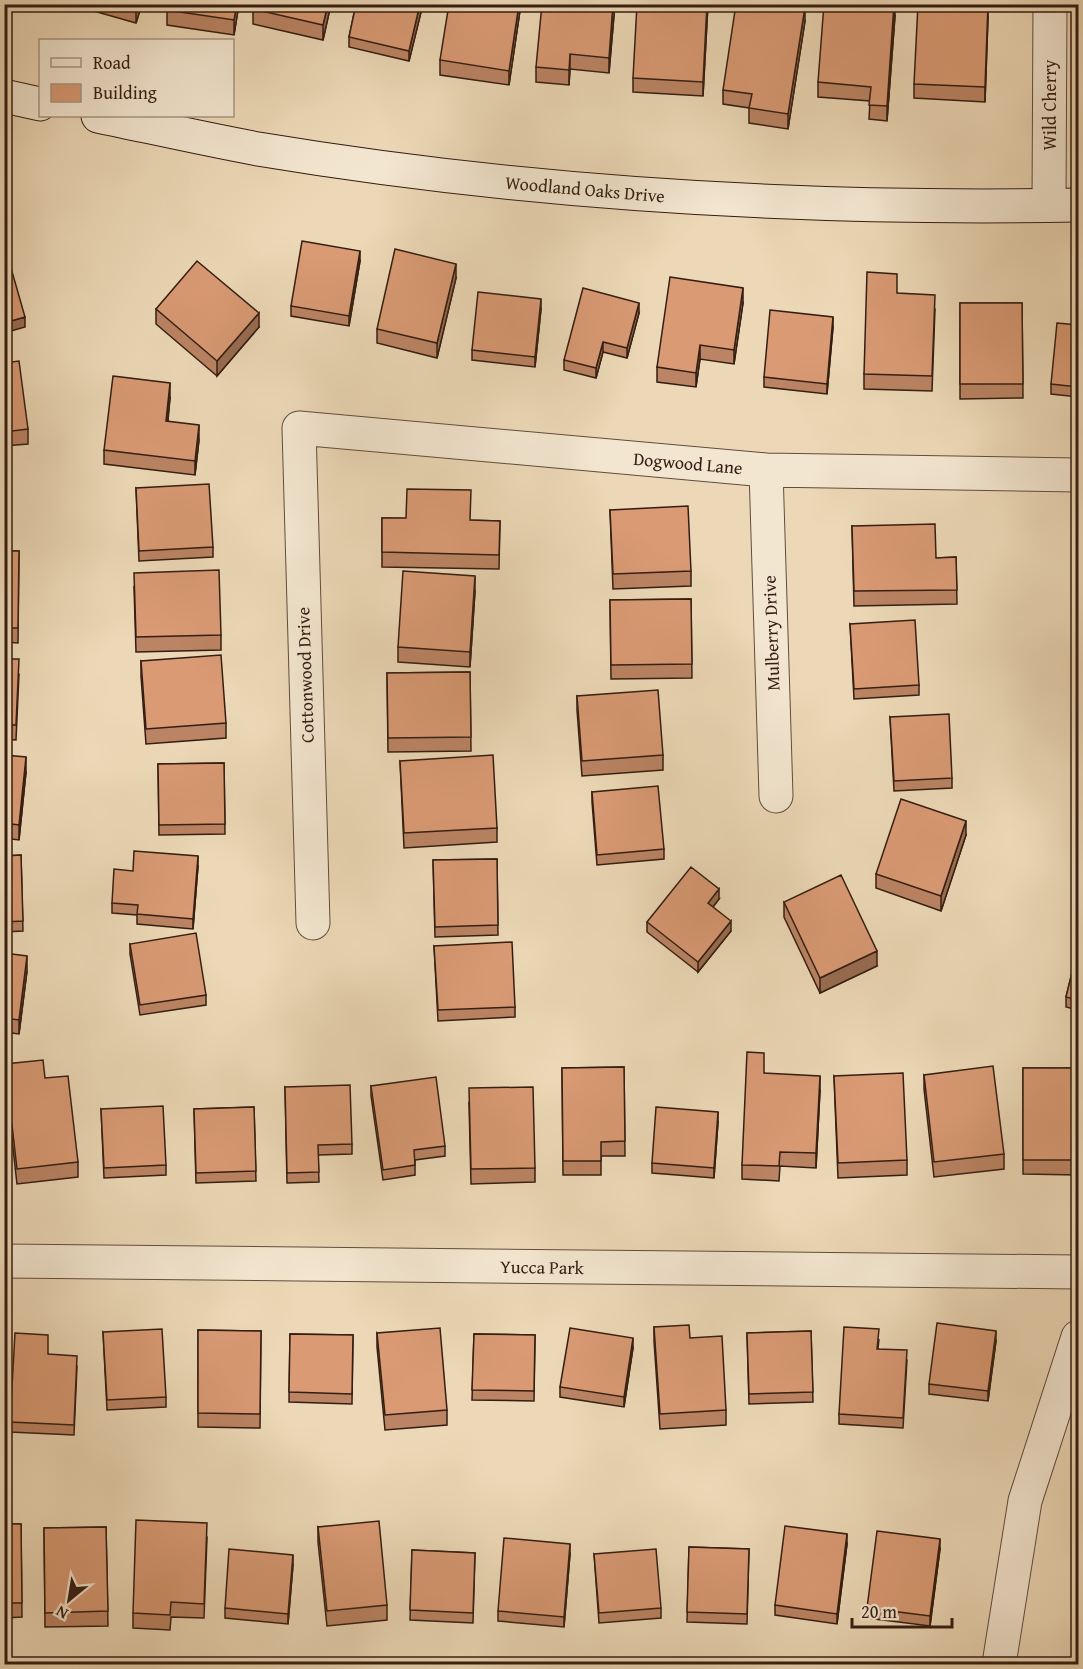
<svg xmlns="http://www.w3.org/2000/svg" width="1083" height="1669" font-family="'Gentium Book Plus',serif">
<rect width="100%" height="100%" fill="#ecd8b6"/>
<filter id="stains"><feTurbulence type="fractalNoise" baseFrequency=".00333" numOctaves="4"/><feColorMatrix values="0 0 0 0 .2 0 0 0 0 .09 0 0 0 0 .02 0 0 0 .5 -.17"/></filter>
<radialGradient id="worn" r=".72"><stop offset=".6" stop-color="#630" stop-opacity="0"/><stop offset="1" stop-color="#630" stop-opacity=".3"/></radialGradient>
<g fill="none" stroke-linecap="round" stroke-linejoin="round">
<defs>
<path id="street" d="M1049,205l1,-201
M766,470l10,326
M313,923l-14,-495 467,42 312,5
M4,1261l1074,11
M999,1664l26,-163 53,-164"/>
<path id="secondary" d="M4,96l36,8
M98,116c53,11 106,23 160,33 271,45 546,61 820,56"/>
</defs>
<!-- street casing -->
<use href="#street" stroke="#624c3b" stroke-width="35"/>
<!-- secondary casing -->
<use href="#secondary" stroke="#341d12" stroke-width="35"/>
<!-- street -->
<use href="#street" stroke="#f3e6d0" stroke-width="33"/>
<!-- secondary -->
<use href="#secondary" stroke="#f3e6d0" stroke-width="33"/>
</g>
<!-- wall -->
<path fill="#bb8464" stroke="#341d12" stroke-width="1.5" d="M69,4h73l-6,19z
M239,4l-5,31 -67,-10v-15z
M331,4l-8,36 -70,-16v-15z
M356,4h67l-14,57 -60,-14v-10z
M521,4l-12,81 -69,-10v-15z
M615,4l-6,69 -39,-4 -1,16 -33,-3v-15z
M708,4l-5,92 -70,-4v-14z
M895,16l-8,105 -18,-2 1,-18 -52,-4v-15z
M988,17l-3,85 -71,-4v-14z
M805,21l-17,108 -39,-6v-15l-26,-4v-14z
M360,261l-11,65 -58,-10v-10z
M456,278l-19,80 -60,-15v-14z
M897,293l38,16 -3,82 -68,-2v-15z
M743,303l-9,61 -34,-5 -4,28 -39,-5v-15z
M960,303h62l1,95 -63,1z
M156,309l103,18 -42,49 -61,-52z
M541,309l-6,58 -63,-7v-10z
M639,313l-12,45 -24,-6 -7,26 -32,-8v-10z
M1078,325v72l-27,-3v-10z
M833,327l-6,67 -63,-7v-10z
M4,363l24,66v15l-24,2z
M170,398l-2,23 31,19 -4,35 -91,-11v-14z
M4,463l7,68v15h-7z
M136,488l77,59v10l-74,4z
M610,510l81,61v15l-78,3z
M382,518l118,3 -1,48 -117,-2z
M852,526l84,32 20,-1 1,47 -103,2z
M4,551h15l-1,92 -14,-1z
M134,587l87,48v15l-85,2z
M475,591l-5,76 -72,-5v-15z
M691,599l1,79 -81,1 -1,-79z
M850,624l69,61v10l-65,4z
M1078,657v29l-3,-1v-15z
M4,659l15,15 -3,66 -12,-1z
M141,661l85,62v15l-80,6 -5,-68z
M470,672l1,79 -83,1 -1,-79z
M577,696l86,59v15l-81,6 -5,-66z
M890,717l62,61v10l-58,3z
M4,755l22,17 -7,68 -15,-2z
M1078,758v44l-6,-1v-14z
M400,761l97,67v14l-93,6z
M224,763l1,71 -66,1 -1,-71z
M592,792l72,57v10l-67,6 -5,-63z
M966,835l-25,76 -65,-23v-14z
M21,855l2,76 -19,1v-76z
M497,859l1,76 -63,2 -2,-77z
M198,866l-5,63 -56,-5v-9l-25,-2v-10l21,-32z
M719,899l-6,8 18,24 -33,41 -51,-40v-10z
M784,902l93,64 -57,27 -36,-76z
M130,944l76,51v10l-66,10 -10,-61z
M434,946l81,61v10l-77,4z
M1078,948v62l-12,-3v-10z
M4,953l23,18 -8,63 -15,-2z
M5,1064l40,14 33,84v15l-61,7 -12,-106z
M624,1067l1,89h-24v19h-38l-1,-107z
M1023,1068h55v107l-55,-1z
M764,1073l56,17 -4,78 -36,-2 -1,15 -37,-2v-14z
M924,1075l80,79v15l-70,8 -10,-88z
M834,1076l73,84v15l-69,3z
M371,1086l74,60v10l-30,4v15l-32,5 -12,-84z
M285,1087l67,57v10l-34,1 1,27 -32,1z
M469,1103l66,65v14l-64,2z
M254,1107l2,74 -60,2 -2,-74z
M101,1109l65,56v10l-62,3z
M718,1122l-4,56 -62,-5v-10z
M654,1327l36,11 36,72v15l-66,4 -6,-88z
M198,1330l63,1 -1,97 -62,-1z
M811,1331l2,71 -64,2 -2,-71z
M103,1332l63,65v10l-59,3z
M377,1333l70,77v15l-62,5 -8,-83z
M290,1334l63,1 -1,69 -63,-2z
M474,1334l61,1 -1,66 -62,-1z
M879,1339l-1,10 29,11 -4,68 -64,-4v-10z
M996,1341l-8,60 -59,-7v-10z
M633,1348l-9,59 -64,-10v-10z
M48,1354l29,12 -3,69 -64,-3v-10z
M4,1524h17l1,93 -18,1z
M106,1527l2,99 -63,1 -1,-99z
M318,1527l69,78v15l-60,6 -9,-84z
M207,1538l-3,80 -33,-1 -1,13 -37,-2v-15z
M847,1544l-10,80 -62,-9v-10z
M689,1547l60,2 -2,75 -60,-2z
M940,1549l-10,77 -63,-8v-10z
M412,1550l63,3 -2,70 -63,-3z
M570,1554l-6,73 -66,-6v-10z
M594,1554l67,54v10l-62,5z
M293,1565l-5,59 -63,-6v-10z"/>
<!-- shaded-wall -->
<path fill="#986c51" stroke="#341d12" stroke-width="1.5" d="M138,4h4l-6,19v-14z
M237,4h2l-5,31v-15z
M328,4h3l-8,36v-15z
M420,4h3l-14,57v-10z
M519,4h2l-12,81v-14z
M613,4h2l-6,69v-15z
M707,4h1l-5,92v-14z
M895,4v12l-8,105v-15z
M988,4v13l-3,85v-15z
M805,7v14l-17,108v-15z
M570,54v15l-1,16v-15z
M360,251v10l-11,65v-10z
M456,264v14l-19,80v-15z
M743,288v15l-9,61v-14z
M541,299v10l-6,58v-10z
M639,303v10l-12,45v-10z
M259,313v14l-42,49v-15z
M25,317v10l-21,6v-10z
M833,317v10l-6,67v-10z
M603,342v10l-7,26v-10z
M700,345v14l-4,28v-14z
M170,383v15l-4,38v-15z
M199,425v15l-4,35v-14z
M475,576v15l-5,76v-15z
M26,757v15l-7,68v-15z
M966,821v14l-25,76v-15z
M198,856v10l-5,63v-10z
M719,889v10l-11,14v-10z
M731,921v10l-33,41v-10z
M877,951v15l-57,27v-15z
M27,956v15l-8,63v-14z
M820,1076v14l-4,78v-15z
M718,1112v10l-4,56v-10z
M996,1331v10l-8,60v-10z
M633,1338v10l-9,59v-10z
M847,1534v10l-10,80v-10z
M940,1539v10l-10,77v-10z
M570,1544v10l-6,73v-10z
M293,1555v10l-5,59v-10z"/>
<!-- building -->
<path fill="#d99a74" stroke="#341d12" stroke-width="1.5" d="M121,4h17l-2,5z
M168,4h69l-3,16 -67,-10z
M255,4h73l-5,21 -70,-16z
M356,4h64l-11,47 -60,-14z
M449,4h70l-10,67 -69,-11z
M542,4h71l-4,54 -39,-4 -1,16 -33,-3z
M637,4h70l-4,78 -70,-4z
M736,4h54l15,3 -17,107 -39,-6 3,-14 -29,-4z
M824,4h70l-7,102 -18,-1 2,-18 -53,-5z
M918,4h70l-3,83 -71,-3z
M302,241l58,10 -11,65 -58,-10z
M395,249l61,15 -19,79 -60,-14z
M9,261l16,56 -21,6v-61z
M197,261l62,52 -42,48 -61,-52z
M867,272l30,2v19l38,2 -3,81 -68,-2z
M670,277l73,11 -9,62 -34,-5 -4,28 -39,-6z
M583,288l56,15 -12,45 -24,-6 -7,26 -32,-8z
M478,292l63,7 -6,58 -63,-7z
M960,303h62l1,81h-63z
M770,310l63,7 -6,67 -63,-7z
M1057,323l21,2v62l-27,-3z
M19,361l9,68 -24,3v-69z
M113,376l57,7 -4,38 33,4 -4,36 -91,-11z
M4,463h5l2,68h-7z
M209,484l4,63 -74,4 -3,-63z
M407,489l64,1 -1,30 30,1 -1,34 -117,-3v-34h24z
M688,506l3,65 -78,3 -3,-64z
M935,524l1,34 20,-1 1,33 -103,1 -2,-65z
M4,551h15l-1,77h-14z
M219,570l2,65 -85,2 -2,-64z
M403,571l72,5 -5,76 -72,-5z
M691,599l1,65 -81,1 -1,-65z
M915,620l4,65 -65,4 -4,-65z
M221,655l5,68 -80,6 -5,-68z
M1078,657v14l-3,-1z
M4,659h15l-3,66h-12z
M470,672l1,65 -83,1 -1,-65z
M658,690l5,65 -81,6 -5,-65z
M949,714l3,64 -58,3 -4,-64z
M4,755l22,2 -7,68 -15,-2z
M493,755l4,73 -93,5 -4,-72z
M1077,758h1v30l-6,-1z
M224,763l1,61 -66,1 -1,-61z
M658,786l6,63 -67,6 -5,-63z
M901,799l65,22 -25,75 -65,-22z
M134,851l64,5 -5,63 -56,-5 1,-9 -26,-2 2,-34 19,2z
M21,855l2,66 -19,1v-66z
M497,859l1,66 -63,2 -2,-67z
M691,867l28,22 -11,14 23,18 -33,41 -51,-40z
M841,875l36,76 -57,27 -36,-76z
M196,933l10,62 -66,10 -10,-61z
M512,942l3,65 -77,3 -4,-64z
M1078,948v52l-12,-3z
M4,953l23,3 -8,64 -15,-2z
M747,1052l17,1v20l56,3 -4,77 -36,-1 -1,14 -37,-1z
M43,1060l2,18 23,-2 10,86 -61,7 -12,-105z
M993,1066l11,88 -70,8 -10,-87z
M624,1067l1,74 -24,1v19h-38l-1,-93z
M1023,1068h55v92h-55z
M903,1073l4,87 -69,3 -4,-87z
M436,1077l9,69 -31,4 1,15 -32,5 -12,-84z
M350,1085l2,59 -34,1 1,27 -32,1 -2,-86z
M533,1087l2,81 -64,1 -2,-81z
M163,1106l3,59 -62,3 -3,-59z
M254,1107l2,64 -60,2 -2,-64z
M656,1107l62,5 -4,56 -62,-5z
M937,1323l59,8 -8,60 -59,-7z
M689,1325l1,13 32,-2 4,74 -66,4 -6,-87z
M844,1327l35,2 -2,20 30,1 -4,68 -64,-4z
M440,1328l7,82 -62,5 -8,-82z
M570,1328l63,10 -9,59 -64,-10z
M162,1329l4,68 -59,3 -4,-68z
M198,1330l63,1 -1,83 -62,-1z
M811,1331l2,61 -64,2 -2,-61z
M15,1333l33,2v19l29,2 -3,69 -64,-3z
M290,1334l63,1 -1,59 -63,-2z
M474,1334l61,1 -1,56 -62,-1z
M136,1520l71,3 -3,81 -33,-2 -1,13 -37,-2z
M379,1521l8,84 -60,6 -9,-84z
M4,1524h17l1,79h-18z
M785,1526l62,8 -10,80 -62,-9z
M106,1527l2,84 -63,2 -1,-85z
M877,1531l63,8 -10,77 -63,-8z
M504,1538l66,6 -6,73 -66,-6z
M689,1547l60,2 -2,65 -60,-2z
M229,1549l64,6 -5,59 -63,-6z
M656,1549l5,59 -62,5 -5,-59z
M412,1550l63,3 -2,60 -63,-3z"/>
<g text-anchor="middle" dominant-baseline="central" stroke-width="5" stroke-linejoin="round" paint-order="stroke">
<!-- street labels -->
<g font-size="18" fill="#341d12" stroke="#f3e6d0">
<text transform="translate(1049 105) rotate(-90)">Wild Cherry</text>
<text transform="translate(585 189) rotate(5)">Woodland Oaks Drive</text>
<text transform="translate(688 463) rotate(5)">Dogwood Lane</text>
<text transform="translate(771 633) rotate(-92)">Mulberry Drive</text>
<text transform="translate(305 675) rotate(-92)">Cottonwood Drive</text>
<text transform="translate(542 1267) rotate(1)">Yucca Park</text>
</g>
</g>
<!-- margin -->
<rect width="1083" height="1669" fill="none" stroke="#ecd8b6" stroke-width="24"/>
<rect x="6" y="6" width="1071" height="1657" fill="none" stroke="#341d12" stroke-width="3"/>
<rect x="12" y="12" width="1059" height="1645" fill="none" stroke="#341d12" stroke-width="1.5"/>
<!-- legend -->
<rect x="39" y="39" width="195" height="78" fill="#f3e6d0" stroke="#a79684" stroke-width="1.5"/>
<rect x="51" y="58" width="30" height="9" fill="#f3e6d0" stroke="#a79684" stroke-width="1.5"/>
<text x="93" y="69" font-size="18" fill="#341d12">Road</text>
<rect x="51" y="84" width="30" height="18" fill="#d99a74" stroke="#a79684" stroke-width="1.5"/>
<text x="93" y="99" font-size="18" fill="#341d12">Building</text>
<!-- north arrow -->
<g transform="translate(69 1600) rotate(210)" stroke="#f3e6d0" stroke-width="4.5" paint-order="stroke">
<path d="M0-4.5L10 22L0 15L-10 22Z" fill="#341d12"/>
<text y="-9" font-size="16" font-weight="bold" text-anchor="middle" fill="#341d12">N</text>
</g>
<!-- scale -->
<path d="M852 1618v9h100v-9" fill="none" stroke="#341d12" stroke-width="3"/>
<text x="861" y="1618" font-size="18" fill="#341d12" stroke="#f3e6d0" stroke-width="4.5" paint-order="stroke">20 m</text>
<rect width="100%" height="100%" filter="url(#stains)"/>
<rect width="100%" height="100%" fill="url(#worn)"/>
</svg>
